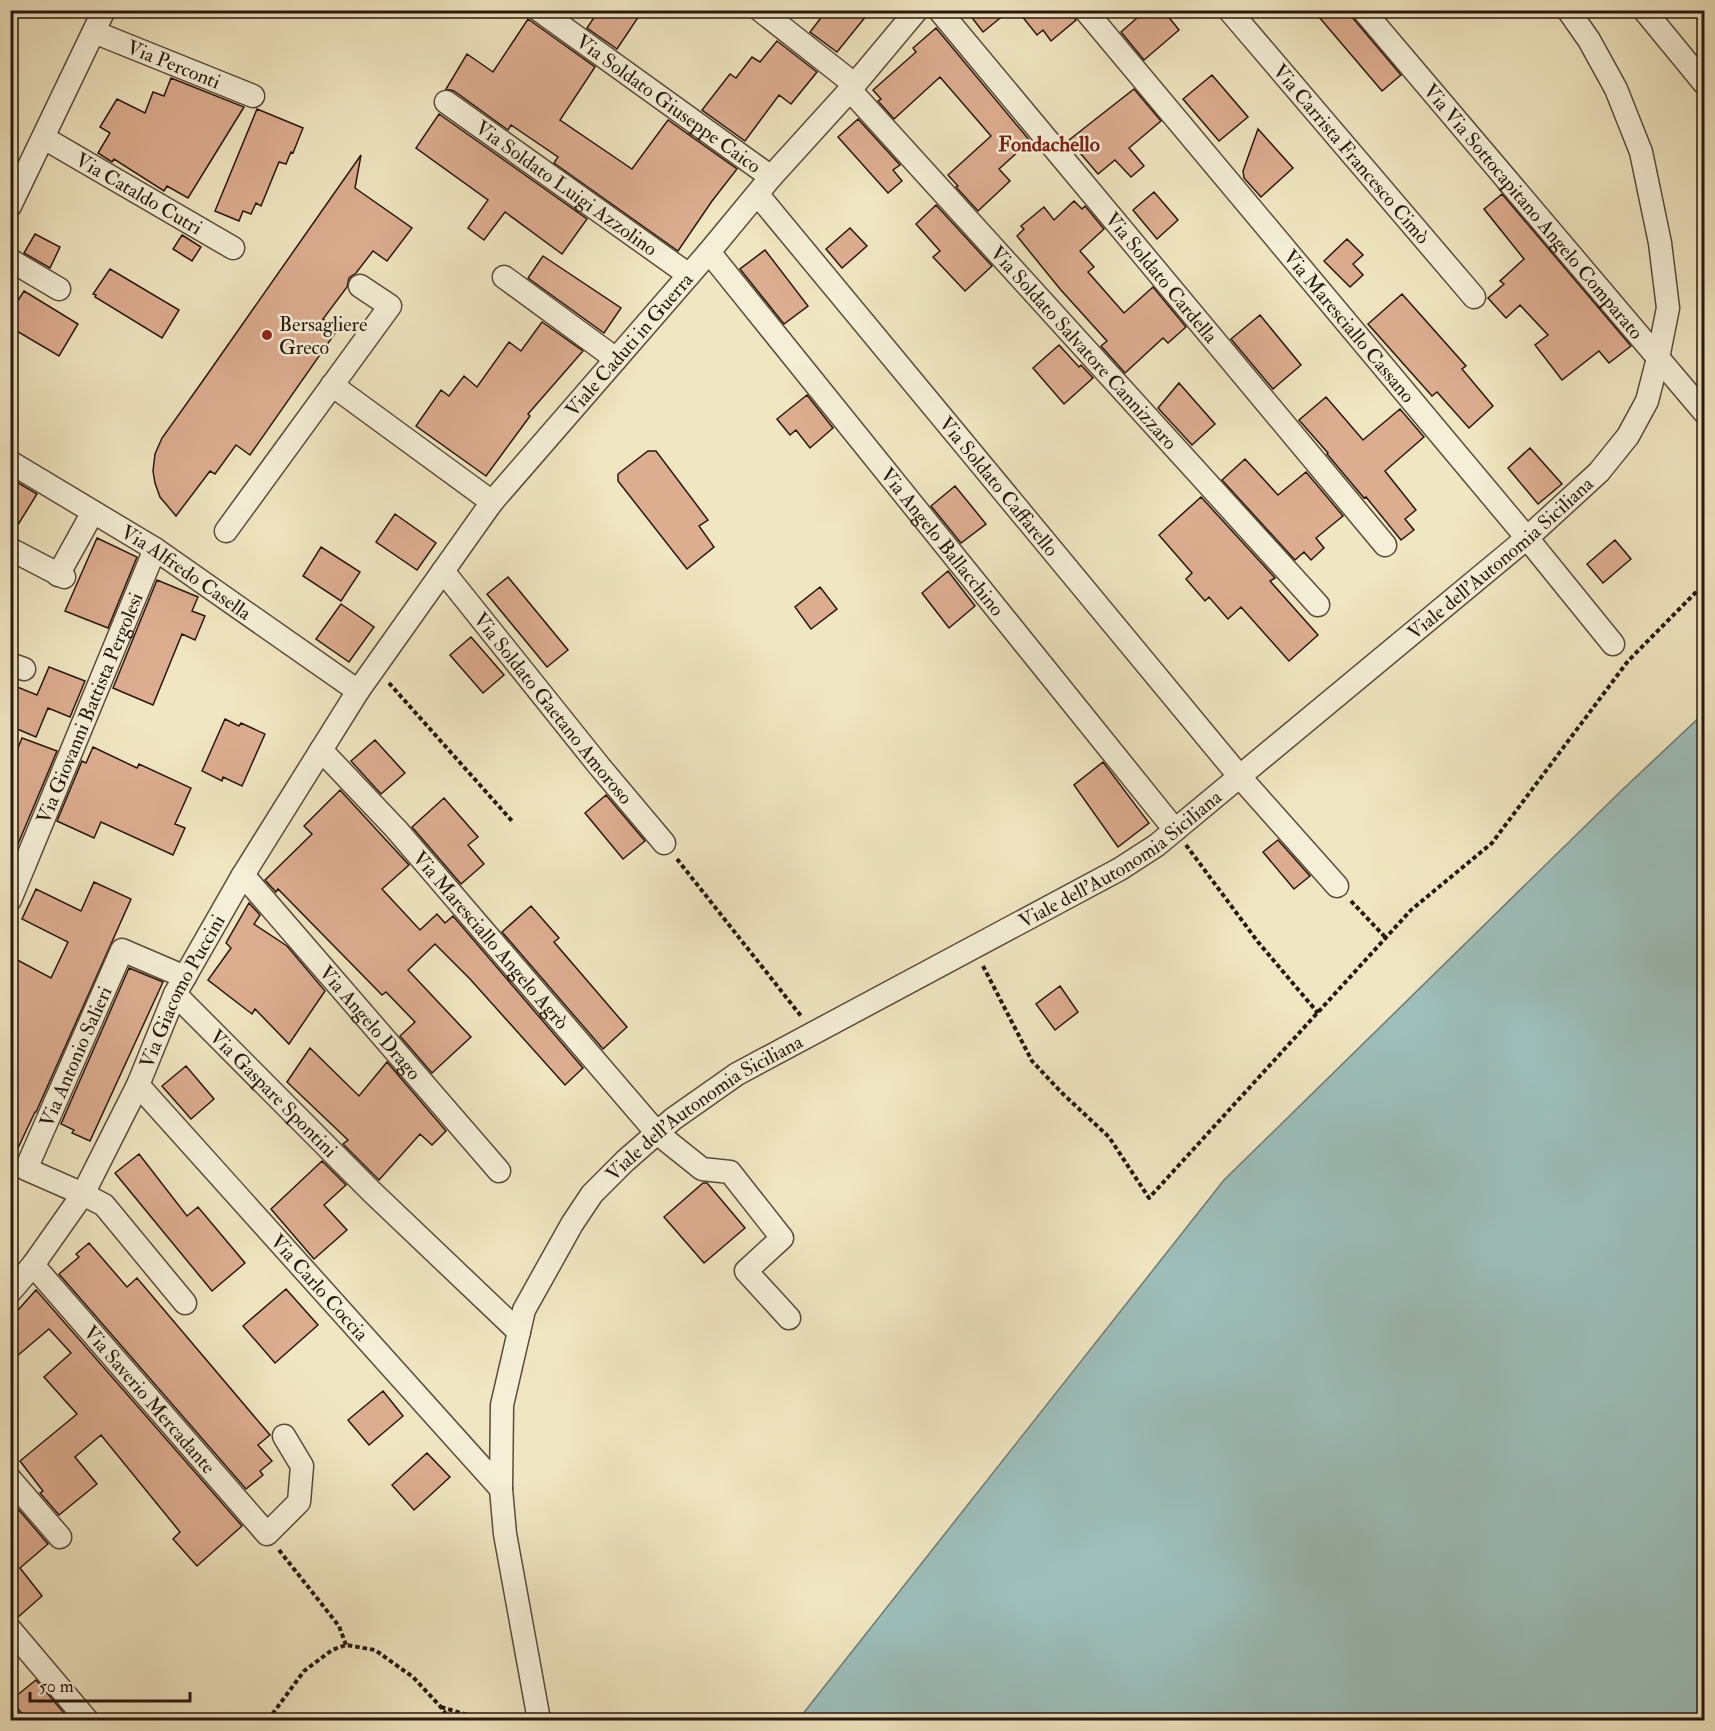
<svg xmlns="http://www.w3.org/2000/svg" width="1715" height="1731" font-family="'IM FELL Double Pica',serif">
<rect width="100%" height="100%" fill="#f0e6c1"/>
<filter id="stains"><feTurbulence type="fractalNoise" baseFrequency=".00333" numOctaves="4"/><feColorMatrix values="0 0 0 0 .2 0 0 0 0 .09 0 0 0 0 .02 0 0 0 .5 -.17"/></filter>
<radialGradient id="worn" r=".72"><stop offset=".6" stop-color="#630" stop-opacity="0"/><stop offset="1" stop-color="#630" stop-opacity=".3"/></radialGradient>
<!-- water -->
<path fill="#9dbeba" stroke="#6e7b75" stroke-width="1.5" d="M1704,713v1007h-906l426,-540 396,-388z"/>
<!-- building -->
<path fill="#ddad90" stroke="#28170d" stroke-width="1.5" d="M599,10h44l-26,39 -30,-21z
M827,10h44l-34,42 -27,-20z
M966,10h44l-27,22z
M1017,10h52l7,10 -25,21 -8,-11 -6,5z
M1146,10h17l16,20 -35,30 -23,-28z
M1313,10h33l55,65 -19,16z
M528,19l67,48 -35,53 72,49 36,-49 69,49 -25,32 -34,50 -124,-88 4,-6 -47,-32 -3,5 -54,-39 -8,-2 21,-35 26,18z
M936,28l94,113 -31,28 11,12 -32,30 -22,-24 2,-1 -10,-11 43,-39 -51,-59 -46,42 -16,-18 3,-2 -8,-9 43,-38 -3,-4z
M777,41l40,31 -26,32 -12,-9 -34,46 -43,-31 28,-36 6,4 16,-21 8,5z
M1212,75l36,42 -29,24 -36,-42z
M171,78l73,29 -56,91 -21,-12 -3,5 -50,-32 -2,3 -14,-9 12,-20 -10,-6 17,-28 28,14 8,-21 11,4z
M1134,89l27,32 -32,27 15,18 -13,11 -16,-17 -17,14 -29,-34z
M257,109l46,19 -10,25 -2,-1 -5,12 -7,-2 -18,44 -5,-3 -5,11 -8,-3 -4,10 -24,-10z
M439,114l148,105 -25,35 -57,-42 -21,28 -16,-12 20,-28 -72,-52z
M858,119l42,46 -7,5 9,11 -14,12 -50,-56z
M1258,129l35,39 -32,29 -17,-19 -1,-7z
M361,155l-6,33 57,40 -25,33 -14,-10 -17,22 -7,5 -2,9 -24,32 15,10 -88,126 -14,-10 -21,29 -5,-3 -34,45 -16,-19 -5,-14 -2,-12 2,-17 7,-16 40,-56z
M1154,192l24,28 -21,19 -24,-29z
M1502,194l129,152 -22,17 -10,-12 -37,29 -27,-35 13,-10 -28,-30 -14,13 -18,-20 16,-14 -4,-3 24,-22 -40,-50z
M1074,201l8,8 3,-3 19,23 -24,22 14,16 -6,5 36,41 29,-26 33,40 -18,16 -5,-5 -38,35 -24,-27 6,-5 -47,-52 -43,-53 7,-7 -3,-3 23,-19 10,13z
M936,205l56,61 -27,25 -32,-34 7,-6 -24,-27z
M850,228l17,18 -25,22 -16,-19z
M35,234l25,13 -10,21 -26,-15z
M182,235l19,12 -9,14 -19,-12z
M1347,239l16,16 -10,9 10,11 -13,12 -26,-26z
M765,250l43,56 -24,18 -44,-55z
M543,256l78,52 -17,25 -76,-55z
M110,269l69,41 -17,28 -67,-41 1,-2 -3,-1z
M24,291l54,33 -19,32 -49,-29v-14z
M1402,294l64,72 -4,3 31,37 -24,22 -32,-36 -5,4 -64,-72z
M1260,315l41,50 -28,24 -42,-50z
M542,322l41,29 -55,63 2,2 -44,60 -70,-50 25,-36 8,6 15,-20 13,11 32,-45 12,9z
M1059,345l20,22 2,-2 12,13 -29,26 -31,-36z
M1179,383l36,41 -23,21 -34,-37z
M807,395l26,33 -23,20 -14,-18 -6,5 -13,-16z
M1326,397l37,43 37,-31 24,28 -39,34 31,39 -11,9 9,11 -13,10 -35,-43 -2,1 -37,-44 1,-1 -29,-33z
M1530,448l32,36 -24,20 -30,-36z
M648,451h8l52,69 -9,6 15,21 -27,22 -69,-88v-7z
M1245,459l33,36 28,-23 37,44 -27,22 8,10 -13,12 -7,-8 -9,8 -73,-80z
M10,478l27,16 -26,42h-1z
M955,486l31,38 -25,19 -30,-37z
M1201,497l74,81 -5,3 48,54 -29,26 -48,-54 -13,12 -19,-22 -4,4 -19,-22 6,-6 -33,-38z
M395,514l41,29 -19,27 -41,-28z
M97,538l40,19 -29,71 -43,-17z
M1615,540l16,19 -28,24 -16,-19z
M321,547l39,25 -19,29 -38,-25z
M948,571l27,35 -26,22 -27,-35z
M508,577l60,73 -21,17 -60,-73z
M157,580l41,17 -6,14 13,5 -10,24 -13,-6 -29,71 -40,-17z
M820,587l17,22 -26,20 -16,-22z
M341,604l33,23 -25,35 -33,-23z
M471,637l33,38 -21,18 -33,-38z
M49,667l36,14 -15,36 -22,-9 -12,29 -26,-11v-42l27,11z
M225,719l14,7 2,-3 24,11 -23,52 -19,-9 -1,4 -20,-10z
M22,738l35,13 -47,112v-96z
M375,740l30,33 -24,21 -30,-33z
M93,747l44,21 2,-4 52,24 -16,36 10,4 -12,27 -72,-33 -7,16 -37,-17 25,-60 4,2z
M1103,762l46,61 -31,24 -44,-62z
M340,790l69,75 -27,24 38,41 17,-16 8,9 8,-7 130,152 -18,17 -95,-106 -35,-35 -27,26 63,67 -39,36 -32,-37 15,-14 -29,-30 -4,3 -104,-106 -2,3 -11,-12 47,-46 -8,-8z
M606,795l39,46 -22,18 -38,-46z
M444,798l34,39 -10,8 16,19 -23,20 -49,-57z
M1278,840l32,36 -16,13 -31,-37z
M94,882l37,17 -95,213h-1l-25,53v-209l41,22 17,-36 -46,-23 14,-30 45,22z
M249,903l11,12 -6,9 33,22 38,45 -36,53 -34,-35 -3,5 -44,-34 23,-32 -5,-5z
M531,906l28,32 -5,4 73,85 -24,22 -101,-117z
M129,968l34,14 -73,159 -18,-8 2,-3 -13,-6z
M1060,986l18,26 -23,18 -19,-26z
M310,1048l49,48 28,-34 59,69 -14,14 -12,-11 -41,46 -36,-36 5,-4 -61,-58z
M186,1066l28,33 -23,20 -29,-33z
M139,1154l48,62 11,-9 47,56 -33,28 -97,-118z
M322,1161l24,24 -22,20 23,25 -33,29 -43,-50z
M703,1183h4l38,45 -41,35 -40,-46z
M89,1243l38,44 10,-9 133,157 -12,10 14,16 -12,10 3,4 -17,14 -187,-215 20,-17 -3,-3z
M286,1289l32,36 -43,38 -32,-37z
M36,1290l206,236 -45,40 -24,-27 7,-7 -79,-97 -26,22 22,27 -38,31 -19,-22 3,-2 -23,-30 57,-47 -33,-37 27,-24 -22,-24 -39,33v-43z
M383,1391l20,25 -34,29 -21,-25z
M427,1453l23,24 -36,33 -22,-25z
M19,1510l29,34 -28,24 22,28 -25,22 -7,-2v-99z
M36,1680l28,33 -10,7h-27l-16,-20z"/>
<g fill="none" stroke-linecap="round" stroke-linejoin="round">
<defs>
<g id="minor">
<path id="s1" d="M539,10l232,167"/>
<path d="M760,10l94,74"/>
<path id="s2" d="M939,10l446,535"/>
<path id="s3" d="M1085,10l442,528 86,106"/>
<path id="s4" d="M1229,10l245,287"/>
<path id="s5" d="M1363,10l341,402"/>
<path d="M1644,10l60,73"/>
<path id="s6" d="M94,32l159,64"/>
<path id="s7" d="M850,90l468,515"/>
<path id="s8" d="M446,102l243,173"/>
<path id="s9" d="M44,138l189,110"/>
<path id="s10" d="M758,195l482,582 97,109"/>
<path d="M10,206l94,-196"/>
<path id="s11" d="M709,252l466,578"/>
<path d="M10,260l49,29"/>
<path d="M504,277l112,82"/>
<path d="M332,385l160,117"/>
<path id="s12" d="M10,462l145,87 203,142"/>
<path d="M226,531l164,-225 -30,-20"/>
<path d="M10,549l54,28"/>
<path id="s13" d="M443,571l157,196 64,76"/>
<path d="M58,575l35,-63"/>
<path d="M10,664l14,5"/>
<path id="s14" d="M321,750l75,79 261,304 45,36 28,3 52,66 -36,33 43,47"/>
<path id="s15" d="M243,875l256,296"/>
<path id="s16" d="M10,900l145,-351"/>
<path id="s17" d="M175,994l197,198 147,140"/>
<path id="s18" d="M138,1085l363,404"/>
<path id="s19" d="M33,1265l234,269 32,-32 3,-36 -18,-30"/>
<path id="s20" d="M10,1292l23,-27 50,-71 55,-109 37,-91 68,-119 115,-184 134,-189 217,-250 62,-75 79,-87 67,-80"/>
<path id="s21" d="M185,1303l-81,-98 -21,-11 -57,-25 96,-219 63,27"/>
<path d="M10,1479l50,58"/>
<path d="M10,1629l77,91"/>
<path id="s22" d="M539,1720l-34,-186 -4,-45 1,-84 22,-95 48,-86 20,-30 33,-33 48,-42 64,-45 383,-205 37,-24 370,-307 72,-66 29,-36 19,-35 11,-43 10,-50 -8,-65 -19,-91 -25,-63 -27,-49 -21,-30"/>
</g>
</defs>
<!-- minor casing -->
<use href="#minor" stroke="#5a4b3a" stroke-width="25"/>
<!-- path -->
<path stroke="#28170d" stroke-width="4" stroke-dasharray="4.5 3" stroke-linecap="butt" d="M389,683l123,138
M1186,845l72,97 60,71
M677,859l124,157
M1351,901l35,37
M983,966l49,95 30,32 47,44 40,61 262,-288 81,-67 136,-182 76,-77
M279,1550l60,76 7,19
M441,1707l43,13
M268,1720l36,-49 28,-21 14,-5 29,5 38,27 27,29 10,14"/>
<!-- minor -->
<use href="#minor" stroke="#f5efd7" stroke-width="22"/>
</g>
<!-- markers -->
<circle fill="#8f2418" stroke="#f5efd7" stroke-width="2" cx="267" cy="335" r="6"/>
<g text-anchor="middle" dominant-baseline="central" stroke-width="5" stroke-linejoin="round" paint-order="stroke">
<!-- street labels -->
<g font-size="20" fill="#28170d" stroke="#f5efd7">
<text stroke="none"><textPath href="#s6" startOffset="86">Via Perconti</textPath></text>
<text stroke="none"><textPath href="#s1" startOffset="160">Via Soldato Giuseppe Caico</textPath></text>
<text stroke="none"><textPath href="#s4" startOffset="189">Via Carrista Francesco Cimò</textPath></text>
<text stroke="none"><textPath href="#s8" startOffset="148">Via Soldato Luigi Azzolino</textPath></text>
<text stroke="none"><textPath href="#s9" startOffset="110">Via Cataldo Cutri</textPath></text>
<text stroke="none"><textPath href="#s5" startOffset="264">Via Via Sottocapitano Angelo Comparato</textPath></text>
<text stroke="none"><textPath href="#s2" startOffset="348">Via Soldato Cardella</textPath></text>
<text stroke="none"><textPath href="#s3" startOffset="412">Via Maresciallo Cassano</textPath></text>
<text stroke="none"><textPath href="#s20" startOffset="1137">Viale Caduti in Guerra</textPath></text>
<text stroke="none"><textPath href="#s7" startOffset="348">Via Soldato Salvatore Cannizzaro</textPath></text>
<text stroke="none"><textPath href="#s10" startOffset="378">Via Soldato Caffarello</textPath></text>
<text stroke="none"><textPath href="#s11" startOffset="372">Via Angelo Ballacchino</textPath></text>
<text stroke="none"><textPath href="#s22" startOffset="1665">Viale dell'Autonomia Siciliana</textPath></text>
<text stroke="none"><textPath href="#s12" startOffset="208">Via Alfredo Casella</textPath></text>
<text stroke="none"><textPath href="#s13" startOffset="176">Via Soldato Gaetano Amoroso</textPath></text>
<text stroke="none"><textPath href="#s16" startOffset="208">Via Giovanni Battista Pergolesi</textPath></text>
<text stroke="none"><textPath href="#s22" startOffset="1179">Viale dell'Autonomia Siciliana</textPath></text>
<text stroke="none"><textPath href="#s14" startOffset="255">Via Maresciallo Angelo Agrò</textPath></text>
<text stroke="none"><textPath href="#s20" startOffset="348">Via Giacomo Puccini</textPath></text>
<text stroke="none"><textPath href="#s15" startOffset="195">Via Angelo Drago</textPath></text>
<text stroke="none"><textPath href="#s21" startOffset="336">Via Antonio Salieri</textPath></text>
<text stroke="none"><textPath href="#s17" startOffset="140">Via Gaspare Spontini</textPath></text>
<text stroke="none"><textPath href="#s22" startOffset="693">Viale dell'Autonomia Siciliana</textPath></text>
<text stroke="none"><textPath href="#s18" startOffset="272">Via Carlo Coccia</textPath></text>
<text stroke="none"><textPath href="#s19" startOffset="178">Via Saverio Mercadante</textPath></text>
</g>
<!-- poi labels -->
<g font-size="20" fill="#28170d" stroke="#f5efd7" text-anchor="start">
<text x="279" y="324">Bersagliere<tspan x="279" dy="23">Greco</tspan></text>
</g>
<!-- neighbourhood labels -->
<g font-size="21" font-weight="bold" fill="#7a1f14" stroke="#f5efd7">
<text x="1049" y="144">Fondachello</text>
</g>
</g>
<!-- margin -->
<rect width="1715" height="1731" fill="none" stroke="#f0e6c1" stroke-width="36"/>
<rect x="12" y="12" width="1691" height="1707" fill="none" stroke="#28170d" stroke-width="3"/>
<rect x="18" y="18" width="1679" height="1695" fill="none" stroke="#28170d" stroke-width="1.5"/>
<!-- scale -->
<path d="M30 1692v9h160v-9" fill="none" stroke="#28170d" stroke-width="3"/>
<text x="39" y="1692" font-size="18" fill="#28170d" stroke="#f5efd7" stroke-width="4.5" paint-order="stroke">50 m</text>
<rect width="100%" height="100%" filter="url(#stains)"/>
<rect width="100%" height="100%" fill="url(#worn)"/>
</svg>
